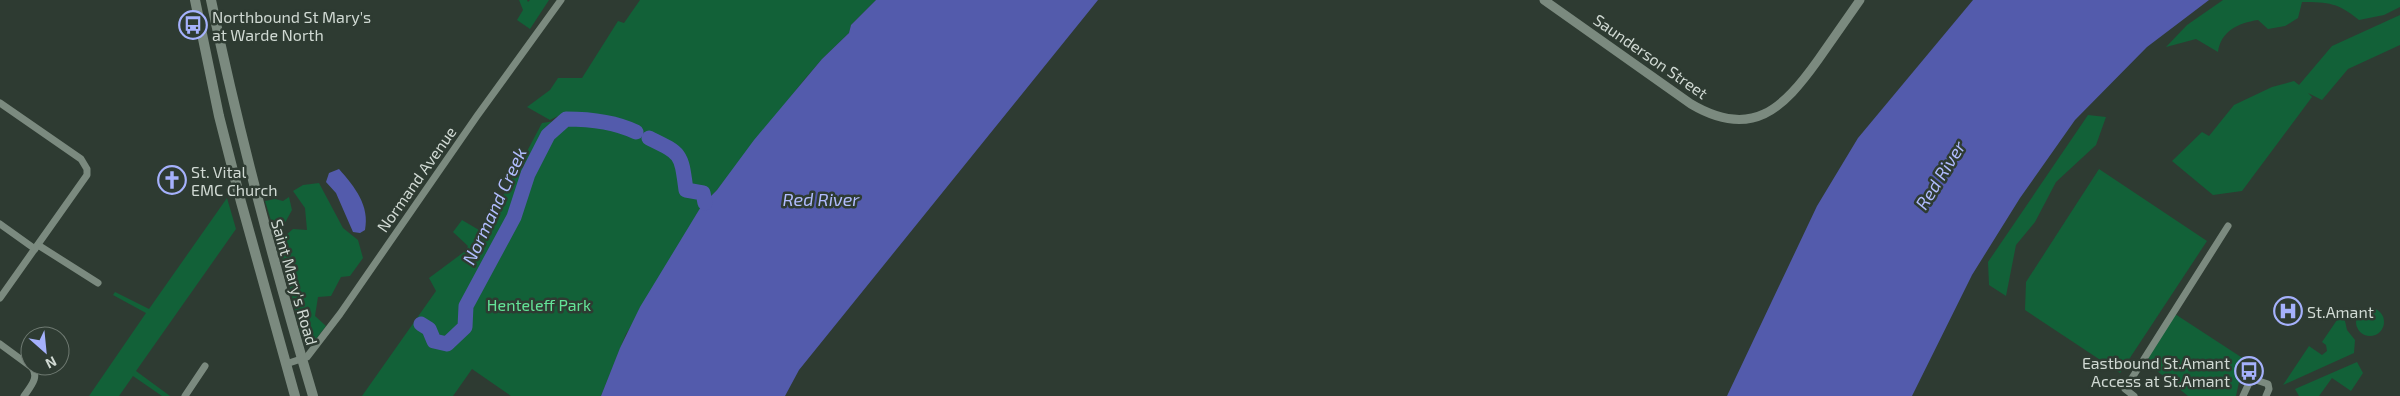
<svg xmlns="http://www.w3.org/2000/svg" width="2400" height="396" font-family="'Exo 2',sans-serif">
  <rect width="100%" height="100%" fill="#2e3b32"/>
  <g fill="#126138">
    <path d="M519,0h8l1,2 2,-2h19l-19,29 -13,-9 6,-10z"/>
    <path d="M640,0h236l-25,25 -2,8 -26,25 -19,22 -87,110 -15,15 -52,93 -10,9 -3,10 -11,17 -25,62h-90l-39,-27 -19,27h-91l74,-105 -7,-13 35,-26 4,-6 -15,-14 9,-12 17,10 30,-43 6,-24 9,-6 18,-34 13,-2 3,-5 -8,4 -23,-13 23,-17 8,-12h24l36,-57 6,2z"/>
    <path d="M2223,0h177v7l-16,8 -25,5c-21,-17 -30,-18 -57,-18l-4,16 -13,8 -17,3 -10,-9c-20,3 -37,11 -40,32l-22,-13 -30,8 21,-22z"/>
    <path d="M2400,15v30l-52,24 -26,31 -14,-7 4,4 -70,94 -29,4 -41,-34 30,-29 7,4 25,-31 38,-18 22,-6 5,4 33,-39z"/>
    <path d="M2088,115l18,2 -10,28 -40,37 -21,40 -19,23 -10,51 -17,-11 -1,-23z"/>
    <path d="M2099,169l108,72 -87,132 -95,-63 1,-28z"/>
    <path d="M319,183l24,45 15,12 5,18 -13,18 -9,1 -10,19 -13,1 -3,19 11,10 -13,17 -12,-8 -14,-60 8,-5 -2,-8 -12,-3 -4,-16 16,-14 14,1 -2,-22 -12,-17 10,-6z"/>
    <path d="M289,197l3,13 -11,20 -8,-3 -8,-26 10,-2 8,2z"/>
    <path d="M227,198l9,31 -100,142 34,25h-8l-29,-20 -14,20h-30l57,-83 -33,-18 2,-3 34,17z"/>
    <circle cx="2370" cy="322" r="14"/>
    <path d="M2175,314l69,45 -8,37h-48l-42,-34z"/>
    <path d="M2339,317l6,4 2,9 8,10 -1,13 -71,32 26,-39 13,9 5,-4 -1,-6 -4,-3z"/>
    <path d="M2357,362l6,11 -12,18 -19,-13 -13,18h-20l-4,-7z"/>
  </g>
  <g fill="#535bac">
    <path d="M876,0h222l-299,370 -14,26h-184l19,-48 20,-41 62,-102 15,-15 37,-50 68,-81 27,-26 2,-8z"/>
    <path d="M1973,0h236l-62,47 -72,73 -55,78 -48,77 -60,121h-185l90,-190 41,-68z"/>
    <path d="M339,169c16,18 31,37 26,61l-5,3 -7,-1 -17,-39 -10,-11 3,-9z"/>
  </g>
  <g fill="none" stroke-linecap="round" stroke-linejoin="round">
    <g stroke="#535bac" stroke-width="15">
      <path d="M649,138c33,16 32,15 37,52l17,3 2,10"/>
      <path d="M421,324l8,5 5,12 13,3 18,-17 1,-21 48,-89 14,-43 20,-39 18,-16c24,0 49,3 70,13"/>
    </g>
    <g stroke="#7b8a7f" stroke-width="7">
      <path d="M0,103l81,56 6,10v6l-87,123"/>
      <path d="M0,224l35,25"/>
      <path d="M38,245l60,38"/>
      <path d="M0,344l30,22"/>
      <path d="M286,364l21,-7 33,-43 137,-198 84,-116"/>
      <path d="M24,396c7,-10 16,-19 7,-30"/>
      <path d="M185,396l20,-30"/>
      <path d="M2134,396l-9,-7 103,-163"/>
      <path d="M2243,396l6,-13 7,-3 12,4 1,5 -3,7"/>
    </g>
    <path stroke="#7b8a7f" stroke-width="9" d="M1544,0l147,104c61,36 92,5 127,-44 14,-20 28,-40 42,-60"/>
    <g stroke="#7b8a7f" stroke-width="10">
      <path d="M195,0l24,116 22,86 54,194"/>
      <path d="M211,0c28,134 63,265 102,396"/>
    </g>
  </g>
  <defs>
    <symbol id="bus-ring" viewBox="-11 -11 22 22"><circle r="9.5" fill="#2e3b32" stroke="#a5b1fc" stroke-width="1.5"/><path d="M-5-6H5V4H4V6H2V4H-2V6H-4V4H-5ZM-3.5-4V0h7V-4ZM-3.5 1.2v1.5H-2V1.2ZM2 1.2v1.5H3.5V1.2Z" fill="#a5b1fc"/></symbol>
    <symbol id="church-ring" viewBox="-11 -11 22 22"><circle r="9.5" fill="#2e3b32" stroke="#a5b1fc" stroke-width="1.5"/><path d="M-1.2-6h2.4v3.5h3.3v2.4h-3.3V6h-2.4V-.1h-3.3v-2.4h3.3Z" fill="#a5b1fc"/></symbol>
    <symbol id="hospital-ring" viewBox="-11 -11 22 22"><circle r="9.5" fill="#2e3b32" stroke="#a5b1fc" stroke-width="1.5"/><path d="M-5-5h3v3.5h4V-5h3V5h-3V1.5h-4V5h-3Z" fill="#a5b1fc"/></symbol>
  </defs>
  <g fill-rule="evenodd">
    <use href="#bus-ring" x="177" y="9" width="32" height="32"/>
    <use href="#church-ring" x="156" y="164" width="32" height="32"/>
    <use href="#hospital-ring" x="2272" y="295" width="32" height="32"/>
    <use href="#bus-ring" x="2233" y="355" width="32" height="32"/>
  </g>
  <g text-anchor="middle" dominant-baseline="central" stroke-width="5" stroke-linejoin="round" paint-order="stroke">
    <g font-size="16" fill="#d0d9d3" stroke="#2e3b32" text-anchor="start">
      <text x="212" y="16">Northbound St Mary's<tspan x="212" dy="18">at Warde North</tspan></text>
      <text x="191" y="171">St. Vital<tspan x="191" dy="18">EMC Church</tspan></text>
      <text x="2307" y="311">St.Amant</text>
      <text x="2230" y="362" text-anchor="end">Eastbound St.Amant<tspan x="2230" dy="18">Access at St.Amant</tspan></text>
    </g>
    <g font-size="16" fill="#d0d9d3" stroke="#2e3b32">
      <text transform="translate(1651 56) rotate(35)">Saunderson Street</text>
      <text transform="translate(416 179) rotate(-55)">Normand Avenue</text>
      <text transform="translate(295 282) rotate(74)">Saint Mary's Road</text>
    </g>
    <g font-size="16" fill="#63e397" stroke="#2e3b32">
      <text x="539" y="304">Henteleff Park</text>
    </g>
    <g font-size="18" font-style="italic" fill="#b1bcfe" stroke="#2e3b32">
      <text transform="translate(1940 175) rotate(-58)">Red River</text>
      <text x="821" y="199">Red River</text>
      <text transform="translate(494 206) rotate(-65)">Normand Creek</text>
    </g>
  </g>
  <g transform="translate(45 351) rotate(153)"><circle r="24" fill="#2e3b32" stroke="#6f7a72"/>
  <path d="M0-4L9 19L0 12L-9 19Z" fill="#a5b1fc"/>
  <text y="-8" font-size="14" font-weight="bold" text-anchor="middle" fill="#d0d9d3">N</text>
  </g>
</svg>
